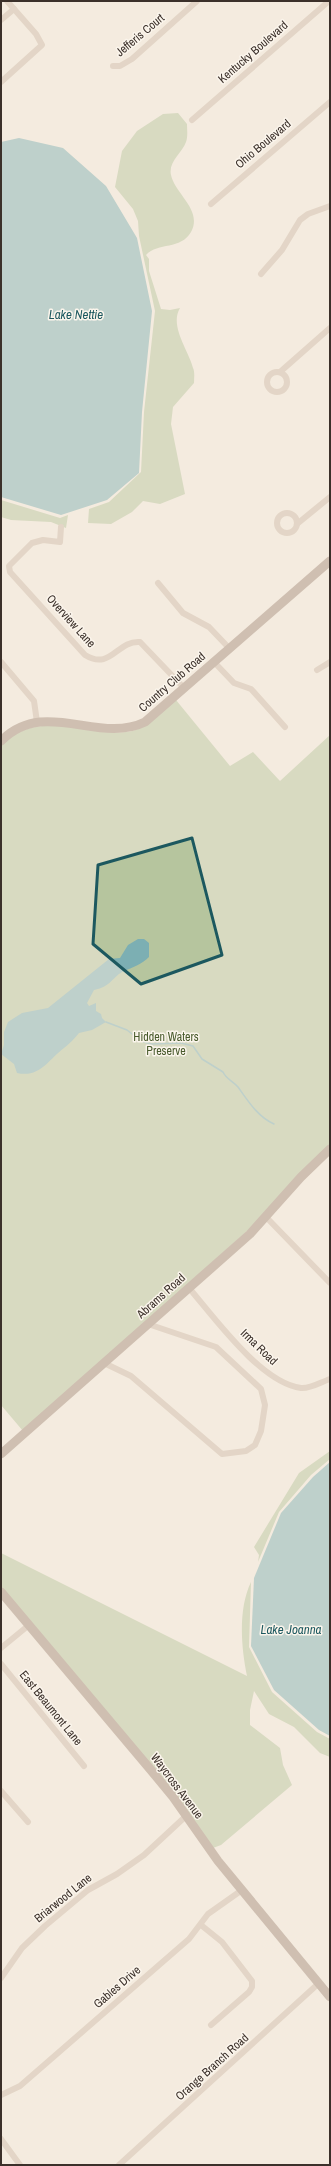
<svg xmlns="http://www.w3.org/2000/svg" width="331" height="2166" font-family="'Archivo Narrow',sans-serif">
  <rect width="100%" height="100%" fill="#f4ebdf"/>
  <g fill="#b6c59e">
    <path d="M178,113l9,11c0,5 1,13 -1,18 -4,11 -18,20 -15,33 4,19 32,35 20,57 -10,18 -33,10 -45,23l3,4v12l12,38 9,1 10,-2c-11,18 9,43 13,60 2,4 1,10 1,15l-21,24 -2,17 14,70 -25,10 -17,-3 -11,11 -21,12 -23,-1 1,-14 20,-7 32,-30 3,-60 11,-101 -16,-75 -1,-15 -5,-12 -18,-22 7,-36 15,-20 26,-17z"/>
    <path d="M1,500l59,18 8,-3 -2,13 -15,-6 -40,-2 -10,-3z"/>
    <path d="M176,700l54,66 23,-14 27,29 50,-46v410l-66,71 -241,215 -22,-26v-660c31,-29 62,-18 100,-14 11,1 23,3 34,-1 16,-6 28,-20 41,-30z"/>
    <path d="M330,1451v8l-19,16 -32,37 -21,50 1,-7 -5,-8 45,-74z"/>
    <path d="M1,1553l246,123c-6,-29 -9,-67 4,-94l-2,65 23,45 45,40 13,7v18l-10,-4 -26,-26 -25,-13 -15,-23 -4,19v15l30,23 3,17 9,20 -71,60 -8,3 -212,-261z"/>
  </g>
  <g fill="#7cafb3">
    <path d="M19,138l44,10 43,38 31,52 15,73 -10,101 -3,61 -32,27 -46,15 -60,-18v-355z"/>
    <path d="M138,939h6l5,4v14c-7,7 -17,11 -25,14 -11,5 -13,16 -30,19l-7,13 2,3 7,-3v8l5,3 1,4 4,4 -14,8 -13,3c-5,6 -9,10 -15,15 -16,12 -24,30 -47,25l-3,-9 -13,-10 3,-9v-13l4,-10 14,-9 26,-5 61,-49 11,-1 8,-13z"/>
    <path d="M330,1462v274l-11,-6 -45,-40 -23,-44 3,-68 27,-65 32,-36z"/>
  </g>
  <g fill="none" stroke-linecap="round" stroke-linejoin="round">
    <path stroke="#7cafb3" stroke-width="1.5" d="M106,1022l21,8 14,11 10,3 30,-1 12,3 9,13 21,13c3,7 10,9 15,15 10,14 20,30 36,37"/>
    <g stroke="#cebbaa" stroke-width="6">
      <path d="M1,20l13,-11"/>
      <path d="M113,66h7l12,-7 65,-58"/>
      <path d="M1,82l41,-37 -6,-11 -29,-33"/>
      <path d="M192,120l137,-119"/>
      <path d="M211,204l119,-102"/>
      <path d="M261,274l21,-24 18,-30 8,-6 22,-8"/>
      <circle cx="277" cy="382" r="10"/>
      <path d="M280,372l50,-44"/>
      <circle cx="287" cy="523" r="10"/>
      <path d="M297,524l33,-27"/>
      <path d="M61,527l-1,15 -17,-2 -11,3 -23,23 1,6 75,83c26,16 32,-15 55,-13l44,46"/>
      <path d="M158,583l25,30 26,14 20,21"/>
      <path d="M1,662l33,39 3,21"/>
      <path d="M214,662l20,21 17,6 34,38"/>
      <path d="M317,670l13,-8"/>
      <path d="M267,1218l63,65"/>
      <path d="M189,1288c25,29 72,95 112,100 9,1 20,-6 29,-9"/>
      <path d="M104,1363l27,13 91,78 24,-3 9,-6 6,-14 4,-26 -4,-16 -45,-42 -68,-23"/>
      <path d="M1,1648l28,-23"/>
      <path d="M1,1664l83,102"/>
      <path d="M1,1791l27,31"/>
      <path d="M201,1925l21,17 30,39v6l-3,5 -38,33"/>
      <path d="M1,1978l21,-30 23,-22 43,-36 29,-16 27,-19 42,-39"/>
      <path d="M1,2095l19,-9 169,-147 19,-25 34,-24"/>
      <path d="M1,2139l19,26"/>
      <path d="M119,2165l200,-182"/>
    </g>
    <g stroke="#a28a7b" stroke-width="9">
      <path d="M1,741c44,-44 97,4 144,-19l185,-161"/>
      <path d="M1,1454l249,-220 51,-57 29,-28"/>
      <path d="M1,1592l149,177 23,28 45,64 112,136"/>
    </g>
  </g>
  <path d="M0 0H331V2166H0ZM192,838l30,117 -81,29 -48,-40 5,-79z" fill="#f4ebdf" fill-opacity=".55" fill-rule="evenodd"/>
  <path fill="none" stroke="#1c585f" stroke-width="3" stroke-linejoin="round" d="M192,838l30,117 -81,29 -48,-40 5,-79z"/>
  <g text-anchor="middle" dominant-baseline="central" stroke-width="3" stroke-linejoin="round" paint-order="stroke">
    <g font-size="12" fill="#3b302a" stroke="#fbf5ec">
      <text transform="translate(140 35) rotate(-40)">Jefferis Court</text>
      <text transform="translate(253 52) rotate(-41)">Kentucky Boulevard</text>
      <text transform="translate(263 144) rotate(-40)">Ohio Boulevard</text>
      <text transform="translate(71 621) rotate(48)">Overview Lane</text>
      <text transform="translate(172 682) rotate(-41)">Country Club Road</text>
      <text transform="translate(161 1296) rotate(-42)">Abrams Road</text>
      <text transform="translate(259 1347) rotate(44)">Irma Road</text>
      <text transform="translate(51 1708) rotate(51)">East Beaumont Lane</text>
      <text transform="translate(177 1786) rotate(53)">Waycross Avenue</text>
      <text transform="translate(63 1898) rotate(-39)">Briarwood Lane</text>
      <text transform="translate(117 1987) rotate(-41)">Gables Drive</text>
      <text transform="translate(212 2067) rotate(-42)">Orange Branch Road</text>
    </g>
    <g font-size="12" fill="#485a2c" stroke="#fbf5ec">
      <text x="166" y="1037">Hidden Waters<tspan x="166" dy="14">Preserve</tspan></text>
    </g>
    <g font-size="13" font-style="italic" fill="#1c585f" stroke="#fbf5ec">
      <text x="76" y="314">Lake Nettie</text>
      <text x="291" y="1629">Lake Joanna</text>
    </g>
  </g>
  <rect width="331" height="2166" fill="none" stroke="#3b302a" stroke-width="4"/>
</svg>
